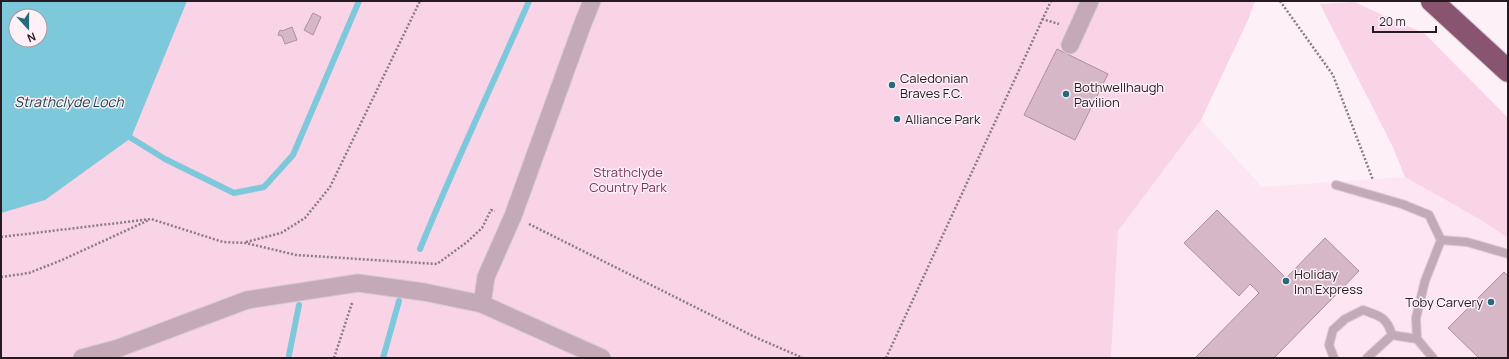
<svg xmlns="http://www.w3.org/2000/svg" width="1509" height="359" font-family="Manrope,sans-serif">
  <rect width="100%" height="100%" fill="#fdf0f6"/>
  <path fill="#fde5f1" d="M1201,120l61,67 143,-10 76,43 27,18v120h-397l7,-127z"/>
  <g fill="#f9d3e6" fill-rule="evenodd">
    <path d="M1,1h1254l-7,19 -47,100 -83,111 -7,127h-1110zM16,16h24v24h-24z"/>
    <path d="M1354,2l71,32 83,84v120l-27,-18 -76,-43 -12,-30 -73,-143z"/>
  </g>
  <path fill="#7ec8dc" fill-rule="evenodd" d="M1,1h186l-56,137 -86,62 -44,13zM16,16h24v24h-24z"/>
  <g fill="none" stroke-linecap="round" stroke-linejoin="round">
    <g stroke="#7ec8dc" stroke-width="6">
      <path d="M131,138l34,21 69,34 30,-6 29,-32 66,-154"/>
      <path d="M420,249c34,-84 73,-165 109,-248"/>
      <path d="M289,355l10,-50"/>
      <path d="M383,358l16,-57"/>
    </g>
  </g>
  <g fill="#d5b7c6" stroke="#ad909f">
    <path d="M313,13l8,4 -8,18 -9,-5z"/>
    <path d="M292,27l5,13 -12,4 -3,-8 -4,-1 2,-5 2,1z"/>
    <path d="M1057,49l51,25 -33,66 -51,-25z"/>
    <path d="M1217,210l69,68 39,-40 34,33 -85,87h-79l64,-65 -9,-9 -11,12 -55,-53z"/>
    <path d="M1504,272l4,4v82h-29l-31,-30z"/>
  </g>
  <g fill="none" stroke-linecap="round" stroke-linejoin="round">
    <defs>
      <g id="service">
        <path d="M1336,185l66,19 27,11 12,25 -16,41 -9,37 1,21"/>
        <path d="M1441,240l26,2 41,12"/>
        <path d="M1392,335l25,4 16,19"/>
        <path d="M1334,358l-5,-13 4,-15 12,-11 18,-9c17,6 24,7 29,25"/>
        <path d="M1367,358l25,-23"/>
      </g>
      <g id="minor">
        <path d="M1070,45l20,-44"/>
        <path d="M482,304l4,-27 27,-61 70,-193 9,-22"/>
        <path d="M82,358l37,-10 128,-48 111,-17 66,9 58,12 120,54"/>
      </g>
      <path id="motorway" d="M1432,1l76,70"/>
    </defs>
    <use href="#service" stroke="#d6cad0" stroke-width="10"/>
    <use href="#minor" stroke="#d6cad0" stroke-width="19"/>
    <use href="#motorway" stroke="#d6cad0" stroke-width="24"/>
    <g stroke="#897d83" stroke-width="2.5" stroke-dasharray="2 2" stroke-linecap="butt">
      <path d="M1280,1l53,74 40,105"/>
      <path d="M1042,19l17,5"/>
      <path d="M529,224l228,114 46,20"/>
      <path d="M1,237l150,-18 72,23 23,1 50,12 141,9 30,-22 15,-14 9,-18 4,1"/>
      <path d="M246,242l35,-9 24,-15 25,-31 90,-186"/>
      <path d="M1,277l28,-4 33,-13 87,-40"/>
      <path d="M334,358l18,-55"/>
      <path d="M886,358l165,-357"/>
    </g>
    <use href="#service" stroke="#c4a9b6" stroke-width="8"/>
    <use href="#minor" stroke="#c4a9b6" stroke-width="17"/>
    <use href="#motorway" stroke="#885470" stroke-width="22"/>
  </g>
  <g fill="#256a7a" stroke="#fdf0f6" stroke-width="1.5">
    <circle cx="892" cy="85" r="4"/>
    <circle cx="1066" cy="94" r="4"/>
    <circle cx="897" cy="119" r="4"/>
    <circle cx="1286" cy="281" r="4"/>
    <circle cx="1491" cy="302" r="4"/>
  </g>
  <g text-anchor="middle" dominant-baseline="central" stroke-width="3" stroke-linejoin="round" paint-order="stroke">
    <g font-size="13" fill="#261b21" stroke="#fdf0f6" text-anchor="start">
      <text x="900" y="78">Caledonian<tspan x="900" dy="15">Braves F.C.</tspan></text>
      <text x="1074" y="87">Bothwellhaugh<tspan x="1074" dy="15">Pavilion</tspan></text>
      <text x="905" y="119">Alliance Park</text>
      <text x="1294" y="274">Holiday<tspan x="1294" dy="15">Inn Express</tspan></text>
      <text x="1483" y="302" text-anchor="end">Toby Carvery</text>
    </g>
    <g font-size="13" fill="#78335b" stroke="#fdf0f6">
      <text x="628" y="172">Strathclyde<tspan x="628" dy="15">Country Park</tspan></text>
    </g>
    <g font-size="14" font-style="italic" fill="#1e414a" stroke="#fdf0f6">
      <text x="69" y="101">Strathclyde Loch</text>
    </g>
  </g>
  <rect width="1509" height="359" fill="none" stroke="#261b21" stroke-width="4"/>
  <g transform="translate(28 28) rotate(159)"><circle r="19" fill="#fdf0f6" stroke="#a79ba1"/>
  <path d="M0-3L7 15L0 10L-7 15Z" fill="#256a7a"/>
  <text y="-6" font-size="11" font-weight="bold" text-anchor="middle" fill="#261b21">N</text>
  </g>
  <path d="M1373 26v6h63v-6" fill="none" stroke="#261b21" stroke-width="2"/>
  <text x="1379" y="26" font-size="12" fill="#261b21" stroke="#fdf0f6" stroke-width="3" paint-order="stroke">20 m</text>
</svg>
